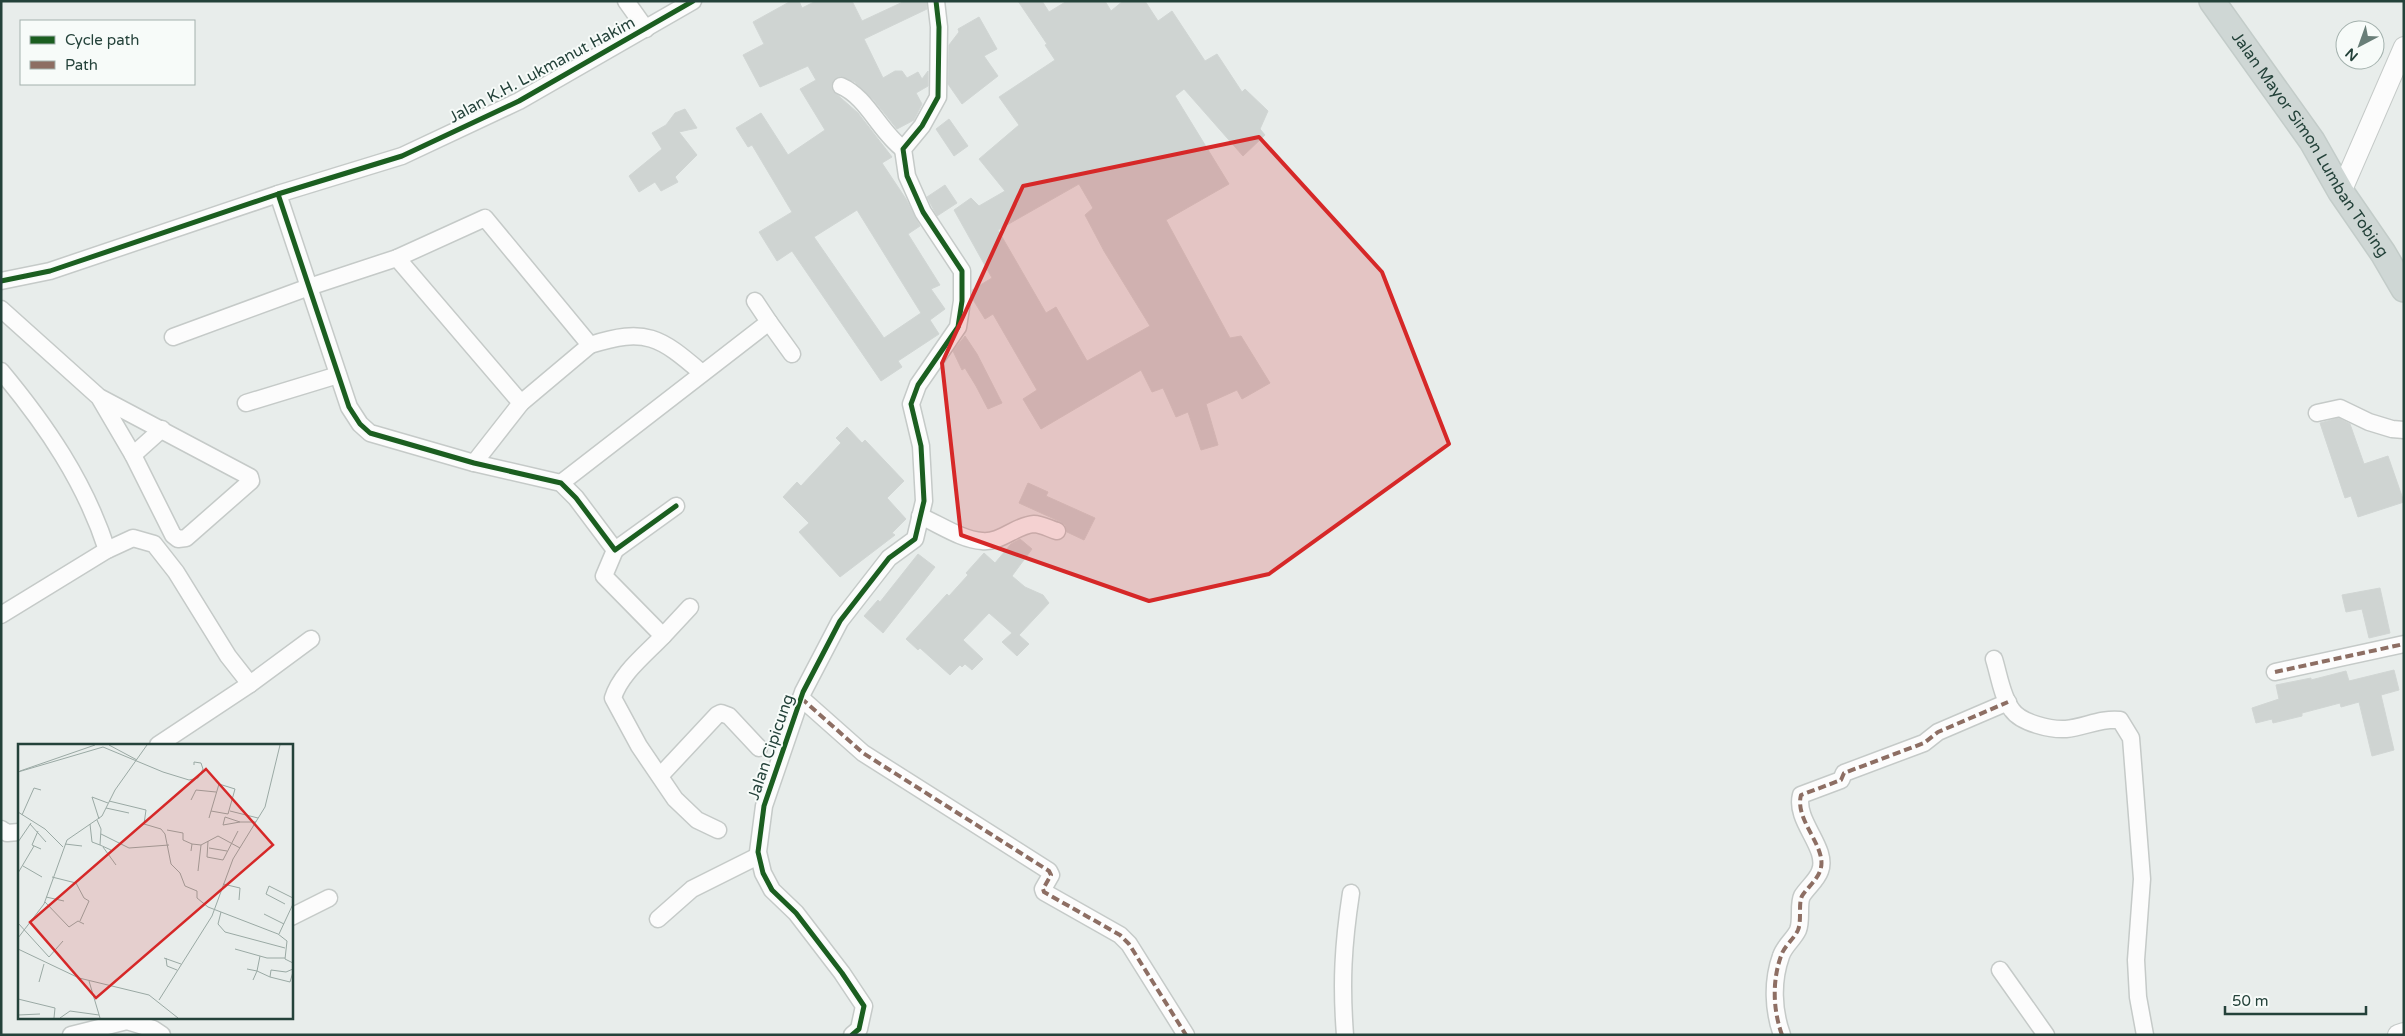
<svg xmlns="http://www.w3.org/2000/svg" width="2405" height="1036" font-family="'Varela Round',sans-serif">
  <rect width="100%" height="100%" fill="#e8edeb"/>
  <g fill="#cfd4d2" stroke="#d1d6d4" fill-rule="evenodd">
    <path d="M791,1h8l3,7 14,-7h36l10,20 43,-20h21l1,8 -63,30 19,39 12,-7h7l5,7 11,-6 4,7 6,-8v15l-12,7 6,11 -8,16 -17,9 -24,-30 -18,-17 -15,-6 -7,5 -2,5 2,5 25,22 34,44 -10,6 24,36 14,27 -12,8 32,51 -9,4 14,20 -15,11 9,14 -41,27 4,6 -21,14 -89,-130 -15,10 -18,-29 33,-20 -40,-67 -4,2 -12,-19 25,-15 27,42 37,-25 -25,-41 16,-9 -8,-14 -48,21 -17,-32 21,-11 -11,-22zM857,210l64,103 -37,25 -70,-101z"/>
    <path d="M1018,1h24l7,11 18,-11h38l6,10 12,-10h22l13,20 14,-10 33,50 12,-7 25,38 3,-3 23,22 -8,18 5,6 -22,21 -59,-67 -9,7 54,88 -63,36 64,118 11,-2 29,47 -28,16 -5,-9 -31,14 12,41 -17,5 -13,-38 -12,5 -13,-29 -11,4 -11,-22 -100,59 -18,-30 14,-9 -44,-76 -8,5 -13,-21v-8l20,-12 -38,-68 17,-12 8,8 26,-15 -26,-32 40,-34 -20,-28 56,-37 -10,-15 2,-1zM1079,184l14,24 -8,7 19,36 46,75 -63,35 -31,-54 -10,6 -48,-83z"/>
    <path d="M979,17l18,32 -13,7 14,20 -36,28 -14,-20 1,-39 10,-13 -1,-3z"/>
    <path d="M685,109l12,19 -18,4 18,23 -22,22 3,5 -17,9 -6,-9 -16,10 -10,-16 33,-27 -10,-16 14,-8 9,-12z"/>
    <path d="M949,119l19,27 -14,10 -18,-27z"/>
    <path d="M945,185l12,18 -20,13 -10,-19z"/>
    <path d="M965,336l12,18 25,49 -14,6 -12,-23 -11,-18 -3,2 -9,-19z"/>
    <path d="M2339,418l11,6 14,40 24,-8 16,46 -46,15 -7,-21 -6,2 -25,-75z"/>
    <path d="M847,427l15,16 3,-3 39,41 -17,17 19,21 -14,14 3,2 -55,42 -41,-45 10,-9 -26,-26 14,-15 4,4 40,-43 -5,-5z"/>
    <path d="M1028,483l20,9 -2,4 49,22 -11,22 -17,-8 -2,-7 -4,-3 -42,-19z"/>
    <path d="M1020,539l12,10 -20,27 13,11 18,8 6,8 -30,32 10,9 -12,12 -15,-14 10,-9 -23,-20 -26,27 20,19 -11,11 -7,-6 -3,3 -2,-2 -10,10 -30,-27 -2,2 -12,-11 41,-45 2,2 19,-21 -2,-2 18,-20 11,10 16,-19z"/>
    <path d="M918,554l17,13 -52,66 -19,-17 14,-16 2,2z"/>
    <path d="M2380,588l10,45 -21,5 -7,-29 -16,3 -4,-17z"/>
    <path d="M2394,670l5,20 -18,5 13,55 -22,6 -13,-54 -18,5 -1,-4 -38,10v3l-29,7 -1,-4 -16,4 -4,-15 27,-9 -3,-14 35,-7v2l35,-9 3,10z"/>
  </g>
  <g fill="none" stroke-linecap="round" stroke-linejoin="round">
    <defs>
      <g id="minor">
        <path d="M626,1l20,28"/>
        <path d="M841,86c26,11 38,45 62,63"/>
        <path d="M278,194l71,213 11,17 10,9 104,30 87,20 15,15 39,52 61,-44"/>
        <path d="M397,258l124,145"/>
        <path d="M1,281l49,-10 228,-77 124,-38 117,-55 174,-100"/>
        <path d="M1,309l98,88 34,58 40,80 5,4 8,-1 65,-57 -1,-4 -151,-80"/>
        <path d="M769,322l23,32"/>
        <path d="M173,337l136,-50 88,-29 88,-40 105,127 -69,58 -47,60"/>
        <path d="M590,345c56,-18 70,-8 112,28"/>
        <path d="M1,371c45,54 84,111 106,179"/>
        <path d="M246,403l92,-28"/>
        <path d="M2317,413l23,-5 29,14 23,7 12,1"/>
        <path d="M133,455l29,-26"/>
        <path d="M561,483l208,-161 -14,-21"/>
        <path d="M920,516c19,8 42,24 62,25 19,2 34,-16 52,-17 7,0 16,5 23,7"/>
        <path d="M615,550l-11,26 59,60c-17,18 -43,38 -50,62l26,48 36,53 22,21 21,10"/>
        <path d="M1,615l106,-65 26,-12 21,6 22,28 52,84 22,28 61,-45"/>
        <path d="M663,636l27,-29"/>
        <path d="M1994,659c5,16 8,38 18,51 9,13 39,20 54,19 19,-2 35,-11 54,-9l11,18 11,141 -6,81 2,37 7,38"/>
        <path d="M2275,672l129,-28"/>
        <path d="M801,698l62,55 186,118 2,4 -8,14 1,3 76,43 9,9 57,91"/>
        <path d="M158,745l92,-61"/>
        <path d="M660,776l57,-61 4,-2 8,3 30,32"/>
        <path d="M1,829l6,4 12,-1"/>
        <path d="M291,917l38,-19"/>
        <path d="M658,919l34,-30 66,-33"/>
        <path d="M2000,970l46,65"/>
        <path d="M71,1035l56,-14 26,8 9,6"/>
        <path d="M852,1035l7,-6 5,-23 -22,-33 -46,-60 -24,-23 -9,-17 -5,-21 6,-46 39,-114 37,-71 49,-63 26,-19 9,-38 -3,-55 -10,-42 7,-19 40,-58 4,-26v-30l-39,-59 -16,-36 -4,-27 19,-23 16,-29 1,-70 -3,-26"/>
        <path d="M1345,1035c-4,-52 -2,-90 6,-142"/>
        <path d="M1782,1035c-9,-25 -10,-54 -1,-79 3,-10 13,-17 17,-26 4,-10 0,-26 4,-34 5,-8 15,-16 18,-25 9,-23 -26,-50 -19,-76l40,-15 3,-7 80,-30 14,-11 70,-30"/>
      </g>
      <g id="tertiary">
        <path d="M2341,192l63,-145"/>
        <path d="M2398,1035l6,-2"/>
      </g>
      <g id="primary">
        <path id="s1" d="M2212,1l100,140 29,51 42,61 21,36"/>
      </g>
    </defs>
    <use href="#minor" stroke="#c5cac8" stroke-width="19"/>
    <use href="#tertiary" stroke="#c5cac8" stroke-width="22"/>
    <use href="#primary" stroke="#c3ccc9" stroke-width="28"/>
    <use href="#minor" stroke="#fcfcfc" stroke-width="16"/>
    <use href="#tertiary" stroke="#fcfcfc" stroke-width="20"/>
    <use href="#primary" stroke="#cfd7d5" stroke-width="25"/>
    <g stroke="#8d6e63" stroke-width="4" stroke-dasharray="8 4" stroke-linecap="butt">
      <path d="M2275,672l129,-28"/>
      <path d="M801,698l62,55 186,118 2,4 -8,14 1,3 76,43 9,9 57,91"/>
      <path d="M1782,1035c-9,-25 -10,-54 -1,-79 3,-10 13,-17 17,-26 4,-10 0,-26 4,-34 5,-8 15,-16 18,-25 9,-23 -26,-50 -19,-76l40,-15 3,-7 80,-30 14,-11 70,-30"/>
    </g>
    <defs>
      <g id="cycleway">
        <path d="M278,194l71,213 11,17 10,9 104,30 87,20 15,15 39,52 61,-44"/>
        <path d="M1,281l49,-10 228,-77 124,-38 117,-55 174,-100"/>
        <path d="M852,1035l7,-6 5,-23 -22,-33 -46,-60 -24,-23 -9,-17 -5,-21 6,-46 39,-114 37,-71 49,-63 26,-19 9,-38 -3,-55 -10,-42 7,-19 40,-58 4,-26v-30l-39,-59 -16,-36 -4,-27 19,-23 16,-29 1,-70 -3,-26"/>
      </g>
    </defs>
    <use href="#cycleway" stroke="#f7fbf9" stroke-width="8"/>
    <use href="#cycleway" stroke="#1b5e20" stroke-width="5"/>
  </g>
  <path fill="#d62828" fill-opacity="0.2" stroke="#d62828" stroke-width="4" stroke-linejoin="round" d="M1259,137l123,135 67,172 -180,130 -120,27 -188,-66 -19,-172 81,-177z"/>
  <g text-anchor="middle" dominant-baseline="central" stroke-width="4" stroke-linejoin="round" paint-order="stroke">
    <g font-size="16" fill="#24423a" stroke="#f7fbf9">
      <text transform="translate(542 70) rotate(-28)">Jalan K.H. Lukmanut Hakim</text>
      <text stroke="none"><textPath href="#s1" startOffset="174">Jalan Mayor Simon Lumban Tobing</textPath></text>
      <text transform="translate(771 747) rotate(-71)">Jalan Cipicung</text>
    </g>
  </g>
  <g transform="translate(18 744)">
    <rect width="275" height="275" fill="#e8edeb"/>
    <path fill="none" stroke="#9aa9a4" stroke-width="1" d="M91,1l28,15M2,27l75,-26M0,28l85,-25 60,25 26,8 9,-2 5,-9 -2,-6 -7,-1v3M173,56l5,-10 20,2M91,57l37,9 -2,14 17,5 4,5 6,30 9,9 5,13 12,5v7l11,9 70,27 9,7 -2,18 8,4M88,64l23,5M212,67l28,7M0,68l27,17 18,18M4,71l12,-27 7,2M191,74l2,-7 17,3 7,-25 -16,-5 -8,27M81,75l-7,-22 16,6M79,76l4,9 -1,16 11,5M222,78l-17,3 2,-8 15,5h16M12,80l16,18M72,80l2,18 8,3M149,86l16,3v7l9,4M20,87l-6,14 9,4M83,90l28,14 40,-3M190,97l-1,16 16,3 15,-29M0,98l13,-19M47,100l17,2M85,103l13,18M191,104l18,3M173,107l1,-7 9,1 17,-9 22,12M5,122l19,11M180,127l3,-26M0,129l16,-27M34,133l24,6 8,15 5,3 -9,20M205,140l17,4 -1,12M28,153l18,4M27,158l24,25 9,-6 6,3M267,160l-19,-10 3,-8 24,12M203,168l-3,12 7,8 60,16M246,170l20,10M0,179l31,34 14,-16M261,190l14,-30M0,194l26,-34 23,-64 35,-24 13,-26 32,-45M0,205l61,29 70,17 29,23M217,205l32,9h18M242,212l-3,15 13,6M146,214l17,6M148,214l1,8 10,4M229,225l10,2 -4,9M275,225l-7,3 -15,-2 -1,7 20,5 3,-10M71,237l11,37M21,238l5,-18M0,255l37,9 -1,10M141,256l53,-84 21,-57 32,-52 15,-62M0,271l22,-1M42,274l10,-7 29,4"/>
    <path fill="#d62828" fill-opacity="0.15" stroke="#d62828" stroke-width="2.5" d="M188,25l67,76 -177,153 -66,-76z"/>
    <rect width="275" height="275" fill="none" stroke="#24423a" stroke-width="2.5"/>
  </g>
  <rect width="2405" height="1036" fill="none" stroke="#24423a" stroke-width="5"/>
  <rect x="20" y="20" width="175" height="65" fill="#f7fbf9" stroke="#a3b1ad"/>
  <rect x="30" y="36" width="25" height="8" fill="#1b5e20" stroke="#a3b1ad"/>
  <text x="65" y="45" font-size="15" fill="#24423a">Cycle path</text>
  <rect x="30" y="61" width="25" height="8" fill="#8d6e63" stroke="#a3b1ad"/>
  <text x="65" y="70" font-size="15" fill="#24423a">Path</text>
  <g transform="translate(2360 45) rotate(221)"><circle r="24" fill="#f7fbf9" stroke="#a3b1ad"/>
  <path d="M0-4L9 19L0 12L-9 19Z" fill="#697e78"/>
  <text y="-8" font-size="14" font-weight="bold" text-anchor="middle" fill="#24423a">N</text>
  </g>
  <path d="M2225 1006v8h141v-8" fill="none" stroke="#24423a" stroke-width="2.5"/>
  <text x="2232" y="1006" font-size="15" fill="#24423a" stroke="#f7fbf9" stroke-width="4" paint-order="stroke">50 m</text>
</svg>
